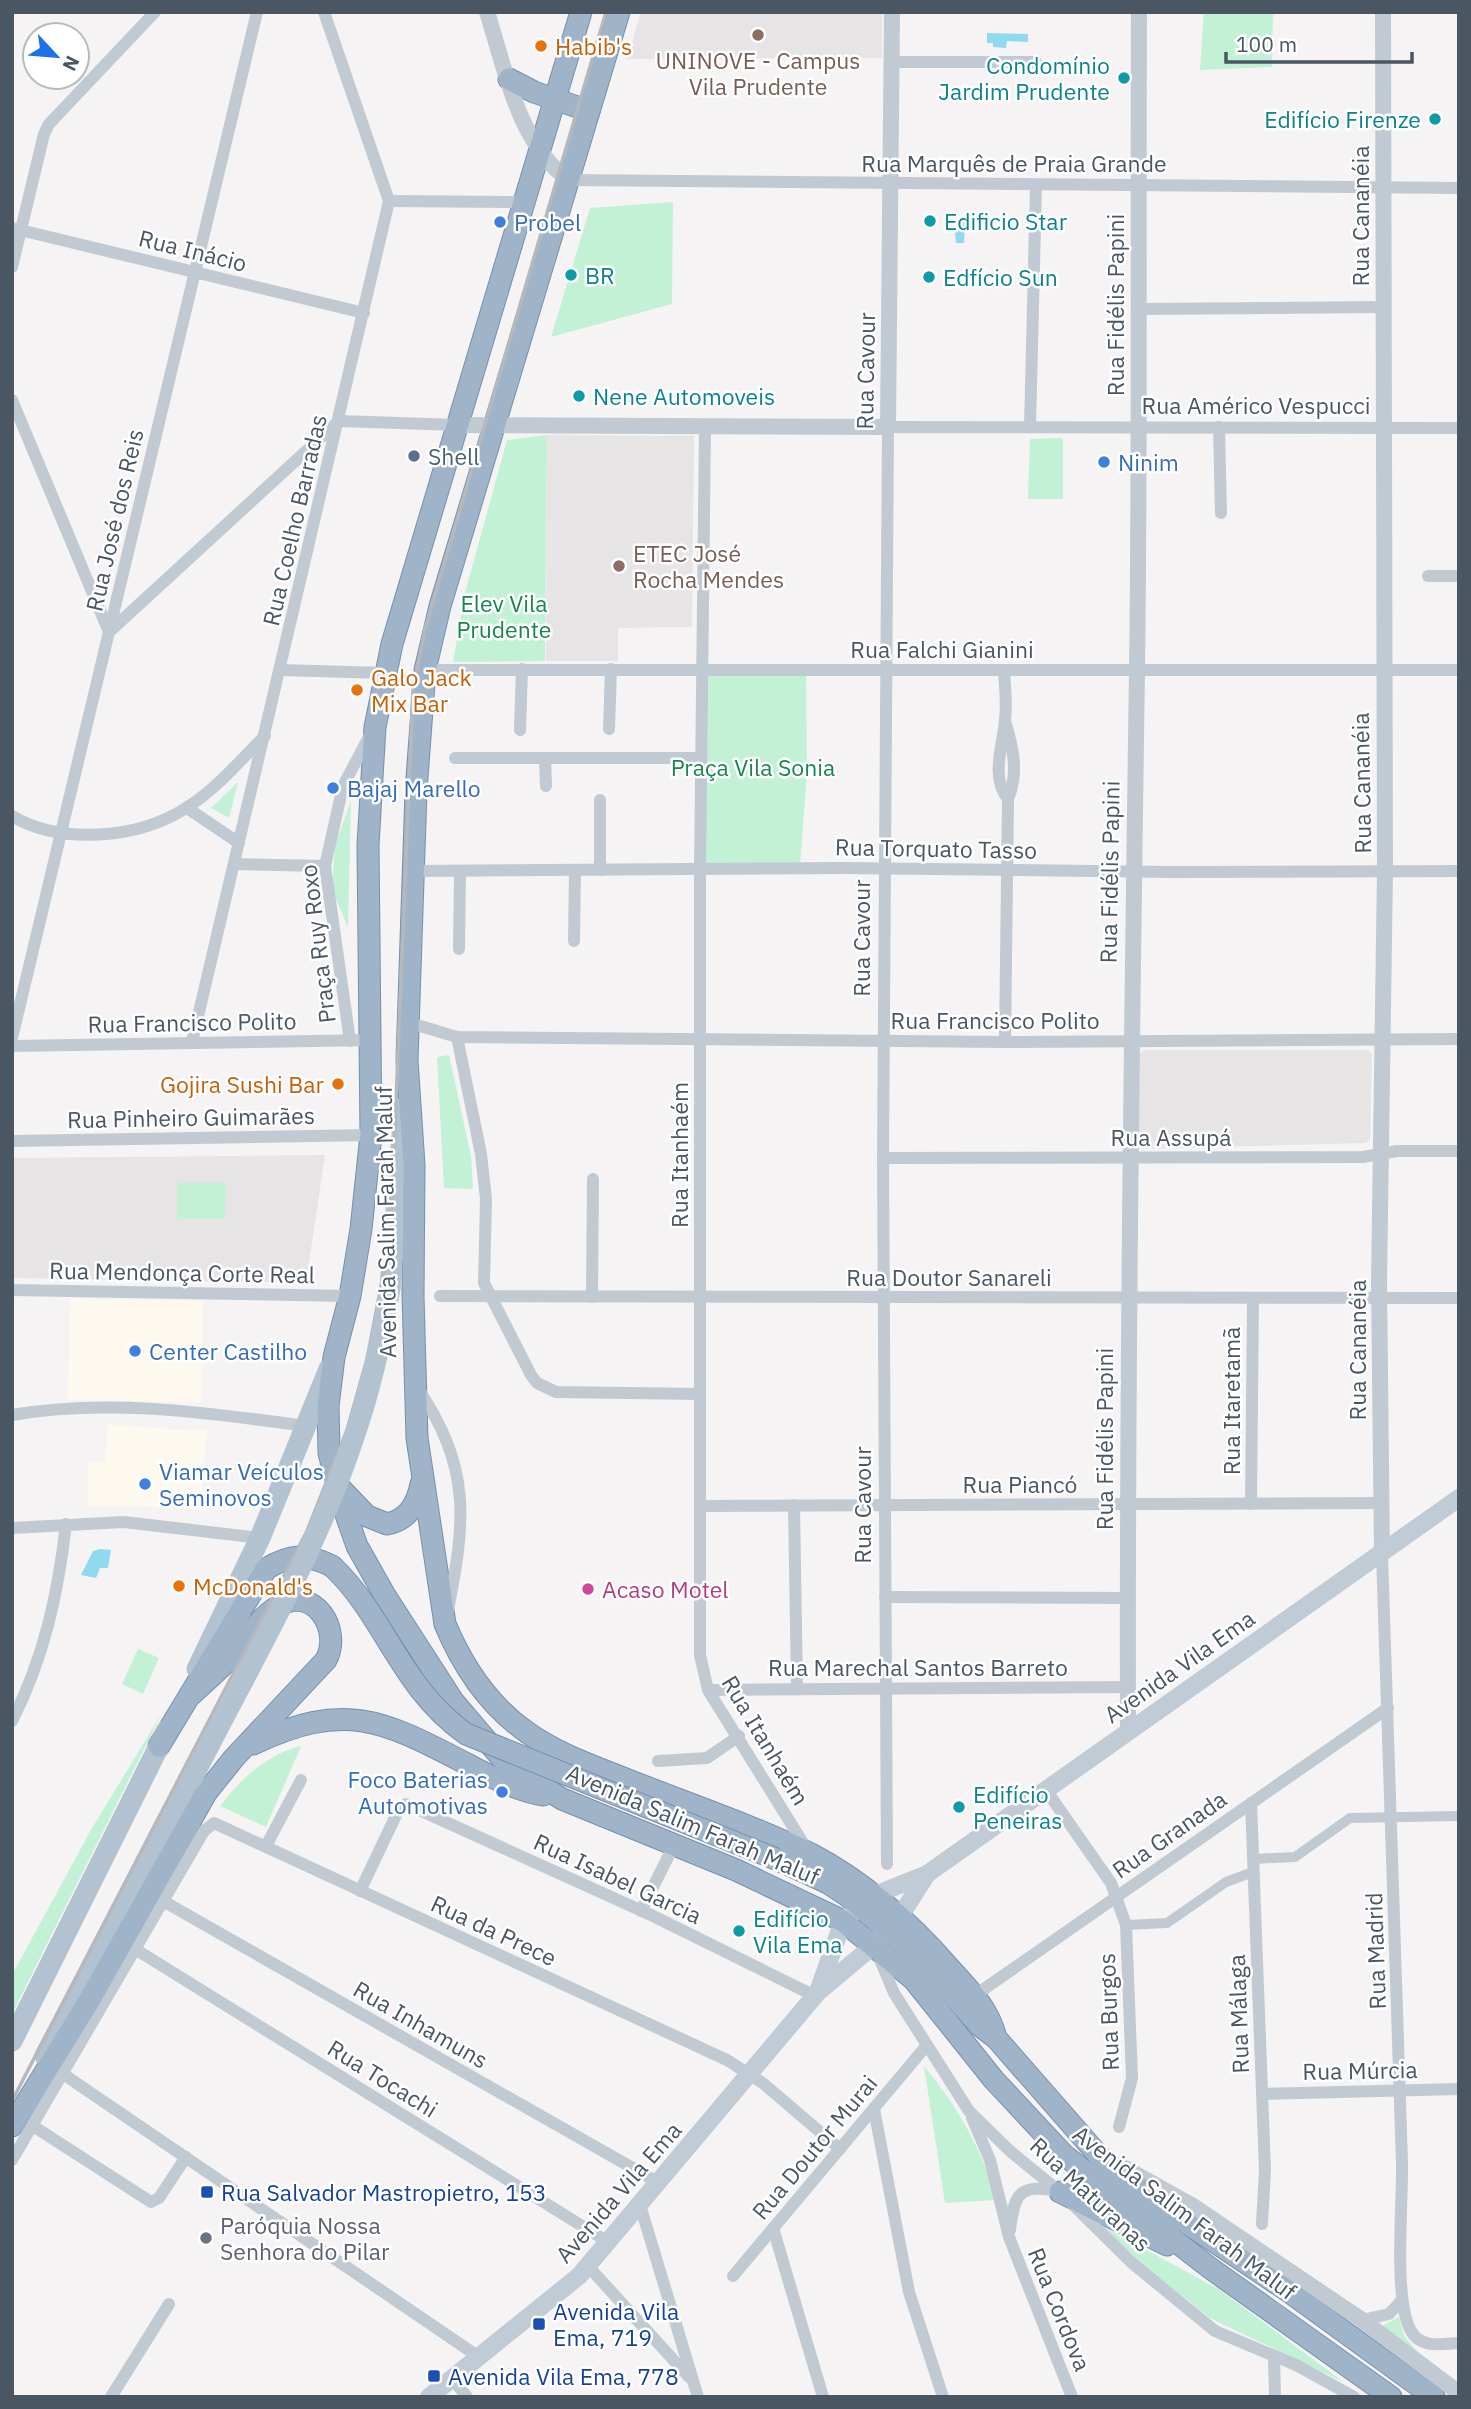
<svg xmlns="http://www.w3.org/2000/svg" width="1471" height="2409" font-family="'IBM Plex Sans',sans-serif">
  <rect width="100%" height="100%" fill="#f5f3f3"/>
  <g fill="#fdf9ef">
    <path d="M70,1299l133,2 -2,101 -133,-2z"/>
    <path d="M108,1425l99,6 -7,77 -112,-3v-43h17z"/>
  </g>
  <g fill="#e6e4e5">
    <path d="M641,12h241v46l-255,1z"/>
    <path d="M547,435l147,1 -2,191 -74,1v33h-72z"/>
    <path d="M1145,1050h223l4,4 -2,85 -4,4 -221,6 -7,-6 1,-89z"/>
    <path d="M325,1155l-19,128 -294,-5v-120z"/>
  </g>
  <g fill="#c3f1d5">
    <path d="M1204,12h69l-1,55 -72,3z"/>
    <path d="M673,202l-1,102 -121,33 39,-129z"/>
    <path d="M547,435l-2,226 -92,1 12,-69 42,-153z"/>
    <path d="M1063,438v61h-35l2,-60z"/>
    <path d="M806,669l1,104 -7,91h-100l2,-194z"/>
    <path d="M238,782l-9,36 -18,-10z"/>
    <path d="M351,801l-3,126 -16,-37 3,-45z"/>
    <path d="M449,1055l22,101 2,33 -29,-1 -7,-131z"/>
    <path d="M177,1183h49l-1,36h-48z"/>
    <path d="M138,1649l21,9 -16,36 -21,-10z"/>
    <path d="M162,1713l-150,301v-39l79,-145z"/>
    <path d="M301,1746l-35,81 -46,-21c21,-27 47,-52 81,-60z"/>
    <path d="M924,2066c33,40 59,84 72,134l-51,3z"/>
    <path d="M1102,2226l118,64 125,93 -135,-65 -72,-57z"/>
    <path d="M1399,2317l5,19 14,16 -36,-26z"/>
  </g>
  <g fill="#90daee">
    <path d="M987,33l41,1v8l-21,-1 -1,7 -13,-1v-4h-6z"/>
    <path d="M954,222h11l-1,21h-8z"/>
    <path d="M100,1549l11,1 -3,18h-8l-4,10 -15,-3 12,-24z"/>
  </g>
  <g fill="none" stroke-linecap="round" stroke-linejoin="round">
    <defs>
      <g id="trunk">
        <path d="M581,12l-189,632 -17,83 -7,118 3,290 -10,94 -11,67 -16,61 -6,49 1,47 14,53 14,40 27,48 69,107 52,61 57,37 174,71 107,51 71,59 80,100 70,75 146,113 181,129"/>
        <path d="M619,12l-179,594 -15,64 -9,121 -9,269 7,105 -1,131 4,142 28,186c18,43 44,82 83,109 27,19 59,31 90,43 62,25 134,49 193,78 50,26 99,68 135,110 22,25 42,42 50,74l104,119 67,53 121,81 146,106"/>
        <path d="M509,79l25,13 55,19"/>
        <path d="M342,1490l25,26 20,8c21,-4 30,-20 34,-40"/>
        <path d="M253,1744c94,-44 129,-24 216,21 24,13 47,25 74,30"/>
        <path d="M159,1746l107,-177c24,-15 40,-16 66,-3"/>
        <path d="M776,1859l52,24 21,14 76,66 54,62 17,13"/>
        <path d="M12,2126l77,-125 117,-208 28,-35 92,-98c16,-30 -11,-74 -46,-55 -20,11 -34,35 -49,52 -12,13 -26,25 -39,37"/>
        <path d="M1060,2192l107,53"/>
      </g>
    </defs>
    <use href="#trunk" stroke="#7690ad" stroke-width="23"/>
    <g stroke="#c1cad2" stroke-width="10">
      <path d="M1253,1859l42,-2 55,-39 109,-2"/>
      <path d="M1126,1925l41,-2 59,-41 27,-10"/>
    </g>
    <g stroke="#c1cad2" stroke-width="12">
      <path d="M892,62h144"/>
      <path d="M569,180l890,8"/>
      <path d="M389,201l135,1"/>
      <path d="M12,228l352,85"/>
      <path d="M12,267l32,-133 5,-10 106,-112"/>
      <path d="M1138,309l245,-2"/>
      <path d="M12,400l97,232 230,-211"/>
      <path d="M339,421l119,4"/>
      <path d="M705,426l-5,443v786l8,35 100,161"/>
      <path d="M1030,427l6,-242"/>
      <path d="M1219,427l2,86"/>
      <path d="M1428,576h31"/>
      <path d="M280,670l105,3"/>
      <path d="M425,670h1034"/>
      <path d="M1004,671c1,16 3,33 1,49 -2,26 -15,57 3,79"/>
      <path d="M1005,721c8,26 14,52 3,78l-3,243"/>
      <path d="M609,729l2,-60"/>
      <path d="M520,730l2,-61"/>
      <path d="M455,758h245"/>
      <path d="M545,758l1,28"/>
      <path d="M600,800v70"/>
      <path d="M187,808l52,35"/>
      <path d="M12,816c49,29 126,23 174,-8 30,-18 54,-48 79,-72"/>
      <path d="M235,864l90,2"/>
      <path d="M414,871l431,-3 326,4 288,-1"/>
      <path d="M574,941l1,-70"/>
      <path d="M459,949l1,-78"/>
      <path d="M407,1022l50,15 548,5 454,-3"/>
      <path d="M457,1037l24,117 5,45 -2,84 47,92 6,8 19,9 144,2"/>
      <path d="M12,1038l245,-1026"/>
      <path d="M350,1041l-25,-175 18,-80 28,-53"/>
      <path d="M192,1042l197,-841 -65,-189"/>
      <path d="M12,1046l360,-6"/>
      <path d="M12,1141l359,-6"/>
      <path d="M883,1158l480,-1 34,-6h62"/>
      <path d="M12,1290l338,6"/>
      <path d="M440,1296l1019,2"/>
      <path d="M592,1297l1,-118"/>
      <path d="M417,1387c54,80 49,132 31,223"/>
      <path d="M12,1415c97,-17 198,-2 294,11"/>
      <path d="M1251,1504l2,-206"/>
      <path d="M794,1505l3,183"/>
      <path d="M701,1506l680,-3"/>
      <path d="M12,1528l112,-6 136,16"/>
      <path d="M1382,1554c8,203 14,406 20,609 1,40 -9,136 9,168 10,18 31,13 48,12"/>
      <path d="M885,1597l243,1"/>
      <path d="M708,1690l419,-3"/>
      <path d="M12,1721c32,-63 46,-127 54,-197"/>
      <path d="M658,1761l49,-3 32,-22"/>
      <path d="M1046,1790l65,93 15,42 6,153 -13,49"/>
      <path d="M1251,1803l14,367 -3,54"/>
      <path d="M266,1846l35,-66"/>
      <path d="M887,1864l-4,-706 5,-731 571,1"/>
      <path d="M360,1891l40,-84 6,-3 245,111 164,81"/>
      <path d="M163,1901l496,282"/>
      <path d="M641,1911l33,-66"/>
      <path d="M135,1949l473,293"/>
      <path d="M878,1955l16,38 75,118 41,40 50,41 72,71 83,68 81,34 58,32"/>
      <path d="M974,1996l414,-288"/>
      <path d="M63,2074l416,283"/>
      <path d="M1262,2094l197,-5"/>
      <path d="M874,2109l35,183 34,105"/>
      <path d="M972,2118l18,42 19,77 63,160"/>
      <path d="M33,2126l118,76 8,-4 27,-41"/>
      <path d="M12,2160l192,-329 10,-8 513,237 37,24 76,65"/>
      <path d="M640,2205l58,192"/>
      <path d="M773,2228l50,169"/>
      <path d="M1010,2230c4,-34 8,-47 46,-39"/>
      <path d="M588,2266l101,111"/>
      <path d="M733,2276l194,-231"/>
      <path d="M1362,2320l27,-6 13,-14"/>
      <path d="M1274,2356l1,41"/>
      <path d="M452,2378l15,19"/>
      <path d="M111,2397l58,-93"/>
    </g>
    <g stroke="#c1cad2" stroke-width="16">
      <path d="M487,12c18,56 31,132 82,168"/>
      <path d="M458,425l430,2 4,-415"/>
      <path d="M1382,1554l-3,-272 6,-411 -2,-859"/>
      <path d="M1128,1732c-1,-354 4,-708 9,-1063 3,-219 1,-438 2,-657"/>
      <path d="M1125,2168l68,38 169,114 97,73"/>
    </g>
    <g stroke="#c1cbd6" stroke-width="18">
      <path d="M818,1992l25,-71 29,-25 55,-22 532,-376"/>
      <path d="M429,2397l150,-121 239,-284 56,-47 25,-27 28,-44"/>
    </g>
    <g stroke="#b3c2d1" stroke-width="21">
      <path d="M390,1288l14,-180"/>
      <path d="M197,1669l63,-131 69,-169"/>
      <path d="M12,2041l155,-311"/>
      <path d="M45,2056l148,-279"/>
    </g>
    <use href="#trunk" stroke="#9fb4c9" stroke-width="21"/>
    <path stroke="#b5b8bd" stroke-width="3.5" d="M12,2101l295,-570 40,-101 20,-71 20,-104 5,-56 21,-509 12,-61 181,-617"/>
    <defs>
      <path id="trunk-bridge" d="M332,1566c54,51 67,120 134,168l310,125"/>
    </defs>
    <use href="#trunk-bridge" stroke="#7690ad" stroke-width="23" stroke-linecap="butt"/>
    <path stroke="#b3c2d1" stroke-width="21" d="M193,1777c56,-111 122,-221 161,-340 17,-49 28,-98 36,-149"/>
    <use href="#trunk-bridge" stroke="#9fb4c9" stroke-width="21"/>
  </g>
  <g fill="#8d6e63" stroke="#fff" stroke-width="2.5">
    <circle cx="758" cy="35" r="7"/>
    <circle cx="619" cy="566" r="7"/>
  </g>
  <g fill="#e8710a" stroke="#fff" stroke-width="2.5">
    <circle cx="541" cy="46" r="7"/>
    <circle cx="357" cy="690" r="7"/>
    <circle cx="338" cy="1084" r="7"/>
    <circle cx="179" cy="1586" r="7"/>
  </g>
  <g fill="#0f9aa8" stroke="#fff" stroke-width="2.5">
    <circle cx="1124" cy="78" r="7"/>
    <circle cx="1435" cy="119" r="7"/>
    <circle cx="930" cy="221" r="7"/>
    <circle cx="571" cy="275" r="7"/>
    <circle cx="929" cy="277" r="7"/>
    <circle cx="579" cy="396" r="7"/>
    <circle cx="959" cy="1807" r="7"/>
    <circle cx="739" cy="1931" r="7"/>
  </g>
  <g fill="#3f7fe0" stroke="#fff" stroke-width="2.5">
    <circle cx="500" cy="222" r="7"/>
    <circle cx="1104" cy="462" r="7"/>
    <circle cx="333" cy="788" r="7"/>
    <circle cx="135" cy="1351" r="7"/>
    <circle cx="145" cy="1484" r="7"/>
    <circle cx="502" cy="1792" r="7"/>
  </g>
  <circle fill="#5c6f8a" stroke="#fff" stroke-width="2.5" cx="414" cy="456" r="7"/>
  <circle fill="#d1479c" stroke="#fff" stroke-width="2.5" cx="588" cy="1589" r="7"/>
  <g fill="#1a4fb4" stroke="#fff" stroke-width="2.5">
    <rect x="200" y="2185" width="14" height="14" rx="3.5"/>
    <rect x="532" y="2317" width="14" height="14" rx="3.5"/>
    <rect x="427" y="2369" width="14" height="14" rx="3.5"/>
  </g>
  <circle fill="#6b7280" stroke="#fff" stroke-width="2.5" cx="206" cy="2238" r="7"/>
  <g text-anchor="middle" dominant-baseline="central" stroke-width="5" stroke-linejoin="round" paint-order="stroke">
    <g font-size="23" fill="#c56008" stroke="#fff" text-anchor="start">
      <text x="555" y="46">Habib's</text>
      <text x="371" y="677">Galo Jack<tspan x="371" dy="26">Mix Bar</tspan></text>
      <text x="324" y="1084" text-anchor="end">Gojira Sushi Bar</text>
      <text x="193" y="1586">McDonald's</text>
    </g>
    <g font-size="23" fill="#785e54" stroke="#fff">
      <text x="758" y="60">UNINOVE - Campus<tspan x="758" dy="26">Vila Prudente</tspan></text>
      <text x="633" y="553" text-anchor="start">ETEC José<tspan x="633" dy="26">Rocha Mendes</tspan></text>
    </g>
    <g font-size="23" fill="#0d838f" stroke="#fff" text-anchor="start">
      <text x="1110" y="65" text-anchor="end">Condomínio<tspan x="1110" dy="26">Jardim Prudente</tspan></text>
      <text x="1421" y="119" text-anchor="end">Edifício Firenze</text>
      <text x="944" y="221">Edificio Star</text>
      <text x="585" y="275">BR</text>
      <text x="943" y="277">Edfício Sun</text>
      <text x="593" y="396">Nene Automoveis</text>
      <text x="973" y="1794">Edifício<tspan x="973" dy="26">Peneiras</tspan></text>
      <text x="753" y="1918">Edifício<tspan x="753" dy="26">Vila Ema</tspan></text>
    </g>
    <g font-size="23" fill="#4a5661" stroke="#fff">
      <text x="1014" y="163">Rua Marquês de Praia Grande</text>
      <text transform="translate(1360 216) rotate(-90)">Rua Cananéia</text>
      <text transform="translate(193 250) rotate(14)">Rua Inácio</text>
      <text transform="translate(1115 305) rotate(-90)">Rua Fidélis Papini</text>
      <text transform="translate(865 371) rotate(-89)">Rua Cavour</text>
      <text x="1256" y="405">Rua Américo Vespucci</text>
      <text transform="translate(114 520) rotate(-77)">Rua José dos Reis</text>
      <text transform="translate(294 520) rotate(-77)">Rua Coelho Barradas</text>
      <text x="942" y="649">Rua Falchi Gianini</text>
      <text transform="translate(1361 783) rotate(-91)">Rua Cananéia</text>
      <text transform="translate(936 848) rotate(1)">Rua Torquato Tasso</text>
      <text transform="translate(1109 872) rotate(-89)">Rua Fidélis Papini</text>
      <text transform="translate(861 938) rotate(-90)">Rua Cavour</text>
      <text transform="translate(317 944) rotate(-97)">Praça Ruy Roxo</text>
      <text x="995" y="1020">Rua Francisco Polito</text>
      <text transform="translate(192 1022) rotate(-1)">Rua Francisco Polito</text>
      <text transform="translate(191 1117) rotate(-1)">Rua Pinheiro Guimarães</text>
      <text x="1171" y="1137">Rua Assupá</text>
      <text transform="translate(679 1155) rotate(-90)">Rua Itanhaém</text>
      <text transform="translate(385 1222) rotate(-91)">Avenida Salim Farah Maluf</text>
      <text transform="translate(182 1272) rotate(1)">Rua Mendonça Corte Real</text>
      <text x="949" y="1277">Rua Doutor Sanareli</text>
      <text transform="translate(1357 1350) rotate(-90)">Rua Cananéia</text>
      <text transform="translate(1231 1401) rotate(-90)">Rua Itaretamã</text>
      <text transform="translate(1104 1439) rotate(-90)">Rua Fidélis Papini</text>
      <text x="1020" y="1484">Rua Piancó</text>
      <text transform="translate(862 1505) rotate(-90)">Rua Cavour</text>
      <text transform="translate(1179 1666) rotate(-35)">Avenida Vila Ema</text>
      <text x="918" y="1667">Rua Marechal Santos Barreto</text>
      <text transform="translate(766 1740) rotate(59)">Rua Itanhaém</text>
      <text transform="translate(693 1824) rotate(23)">Avenida Salim Farah Maluf</text>
      <text transform="translate(1169 1834) rotate(-35)">Rua Granada</text>
      <text transform="translate(618 1878) rotate(25)">Rua Isabel Garcia</text>
      <text transform="translate(494 1930) rotate(25)">Rua da Prece</text>
      <text transform="translate(1375 1951) rotate(-92)">Rua Madrid</text>
      <text transform="translate(1108 2012) rotate(-92)">Rua Burgos</text>
      <text transform="translate(1238 2014) rotate(-92)">Rua Málaga</text>
      <text transform="translate(421 2024) rotate(30)">Rua Inhamuns</text>
      <text transform="translate(1360 2070) rotate(-1)">Rua Múrcia</text>
      <text transform="translate(383 2078) rotate(32)">Rua Tocachi</text>
      <text transform="translate(814 2147) rotate(-50)">Rua Doutor Murai</text>
      <text transform="translate(618 2192) rotate(-49)">Avenida Vila Ema</text>
      <text transform="translate(1091 2194) rotate(43)">Rua Maturanas</text>
      <text transform="translate(1185 2212) rotate(37)">Avenida Salim Farah Maluf</text>
      <text transform="translate(1060 2309) rotate(68)">Rua Cordova</text>
    </g>
    <g font-size="23" fill="#366cbe" stroke="#fff" text-anchor="start">
      <text x="514" y="222">Probel</text>
      <text x="1118" y="462">Ninim</text>
      <text x="347" y="788">Bajaj Marello</text>
      <text x="149" y="1351">Center Castilho</text>
      <text x="159" y="1471">Viamar Veículos<tspan x="159" dy="26">Seminovos</tspan></text>
      <text x="488" y="1779" text-anchor="end">Foco Baterias<tspan x="488" dy="26">Automotivas</tspan></text>
    </g>
    <g font-size="23" fill="#4e5e75" stroke="#fff" text-anchor="start">
      <text x="428" y="456">Shell</text>
    </g>
    <g font-size="23" fill="#17864f" stroke="#fff">
      <text x="504" y="603">Elev Vila<tspan x="504" dy="26">Prudente</tspan></text>
      <text x="753" y="767">Praça Vila Sonia</text>
    </g>
    <g font-size="23" fill="#b23c85" stroke="#fff" text-anchor="start">
      <text x="602" y="1589">Acaso Motel</text>
    </g>
    <g font-size="23" fill="#164399" stroke="#fff" text-anchor="start">
      <text x="221" y="2192">Rua Salvador Mastropietro, 153</text>
      <text x="553" y="2311">Avenida Vila<tspan x="553" dy="26">Ema, 719</tspan></text>
      <text x="448" y="2376">Avenida Vila Ema, 778</text>
    </g>
    <g font-size="23" fill="#5b616d" stroke="#fff" text-anchor="start">
      <text x="220" y="2225">Paróquia Nossa<tspan x="220" dy="26">Senhora do Pilar</tspan></text>
    </g>
  </g>
  <rect width="1471" height="2409" fill="none" stroke="#4a5661" stroke-width="28"/>
  <g transform="translate(56 56) rotate(116)"><circle r="33" fill="#ffffff" stroke="#b7bbc0" stroke-width="2"/>
  <path d="M0-5L12 26L0 18L-12 26Z" fill="#1a73e8"/>
  <text y="-10" font-size="19" font-weight="bold" text-anchor="middle" fill="#4a5661">N</text>
  </g>
  <path d="M1226 52v10h186v-10" fill="none" stroke="#4a5661" stroke-width="3.5"/>
  <text x="1236" y="52" font-size="21" fill="#4a5661" stroke="#ffffff" stroke-width="5" paint-order="stroke">100 m</text>
</svg>
